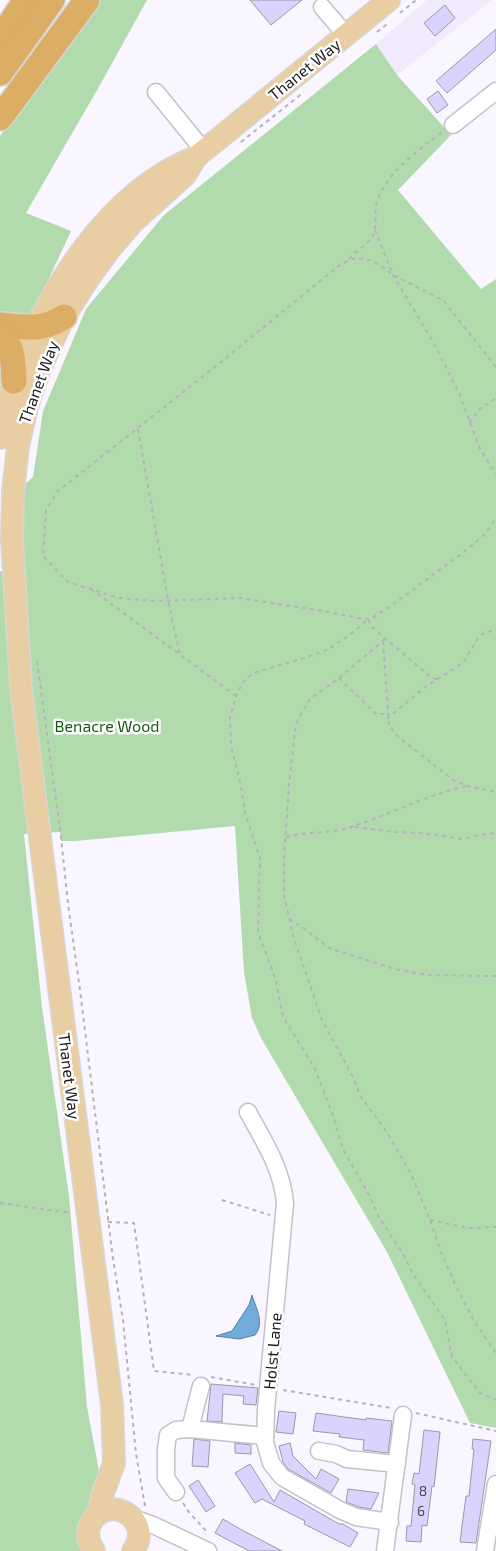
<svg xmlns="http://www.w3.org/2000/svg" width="496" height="1551" font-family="'Exo 2',sans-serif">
  <rect width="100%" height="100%" fill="#f9f6ff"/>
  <path fill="#f0eafc" d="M427,0h65l-95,75 -21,-31z"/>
  <g fill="#b1dbad">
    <path d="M98,0h49l-47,85 -74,128 45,18 -39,84h-32v-179z"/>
    <path d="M376,44l21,31 54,60 -53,55 83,99 15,-10v1149l-26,-5 -83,-171 -126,-214 -9,-20 -8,-46 -9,-146 -159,15h-15l-1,-9 -36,2 18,173 27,189 18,211 13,69 -6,75h-94v-980l26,4 -5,-54 2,-35 10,-9 10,-66 43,-102 78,-94z"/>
  </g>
  <path fill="#70abdc" stroke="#5780a3" d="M252,1295c4,13 13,28 3,40l-16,4 -23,-3 16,-5 17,-26z"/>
  <g fill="#d9d4fd" stroke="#9a99a3">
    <path d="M250,0h52l-31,25z"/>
    <path d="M445,5l10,13 -20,18 -11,-13z"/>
    <path d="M496,29v21l-49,43 -11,-12z"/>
    <path d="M438,91l10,14 -11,8 -10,-14z"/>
    <path d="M211,1384l47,4 -2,17 -13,-1 1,-8 -21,-2 -1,28 -15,-1z"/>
    <path d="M279,1411l17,2 -3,21 -17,-2z"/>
    <path d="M316,1413l50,7v-2l26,3 -4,32 -25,-3 1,-10 -25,-3 1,-3 -27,-3z"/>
    <path d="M424,1430l16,2 -6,55 -2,-1 -5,40 -5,-1 -1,17 -15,-1 1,-15h4l4,-41 -3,-1 2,-11 5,1z"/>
    <path d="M194,1439l16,2 -2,26 -16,-1z"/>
    <path d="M473,1439l18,2 -15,102 -16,-1 6,-46h3l5,-47h-2z"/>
    <path d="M235,1443l16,2v9l-16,-1z"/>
    <path d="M290,1443l3,13 23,23 5,-10 18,10 -8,14 -43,-24 -5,-7 -4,-16z"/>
    <path d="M250,1464l24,38 6,-12 59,34h4l15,9 -8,14 -46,-23 1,-3 -43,-22 -7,4 -20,-30z"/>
    <path d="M198,1480l17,26 -9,6 -17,-26z"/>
    <path d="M348,1489l16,2 15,2 -8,16 -12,-2 -13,-5z"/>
    <path d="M223,1519l17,10 42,22h-33l-34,-18z"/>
  </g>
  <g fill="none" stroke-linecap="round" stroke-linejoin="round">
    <defs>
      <g id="minor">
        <path d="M322,7l24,28"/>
        <path d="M156,92l48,59"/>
        <path d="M453,125l43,-34"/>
        <path d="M248,1112c16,30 34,56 37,91l-19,207 -1,32 6,21 11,14 58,33 16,7 34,5"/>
        <path d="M190,1429l11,-43"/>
        <path d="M319,1451l17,3 11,5 50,5"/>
        <path d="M176,1492l-10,-14v-29l2,-14 8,-5 14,-1 75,7"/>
        <path d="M133,1518l20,7 55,26"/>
        <path d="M385,1551l18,-136"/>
        <path d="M485,1551l11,-67"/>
      </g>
      <g id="major">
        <path d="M0,438c4,-20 8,-40 15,-59 30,-86 93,-188 181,-222l193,-157"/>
        <path d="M98,1514l4,-18 12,-33 -2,-58 -91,-717 -9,-148 1,-48 5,-46 9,-39 13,-39 24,-51 24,-38 22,-30 23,-27 52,-47 11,-18"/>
        <path d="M94,1551c-5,-8 -8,-17 -4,-26 15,-34 66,-7 43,26"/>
      </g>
      <g id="highway">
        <path d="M0,39l26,-39"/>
        <path d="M0,73l52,-73"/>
        <path d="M0,118l87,-118"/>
        <path d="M0,325c25,2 42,6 64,-8"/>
        <path d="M0,333c14,14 13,29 14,48"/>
      </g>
    </defs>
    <use href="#minor" stroke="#c4c1cb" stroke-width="19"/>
    <use href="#major" stroke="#d6d6d6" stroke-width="24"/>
    <use href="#highway" stroke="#d6d6d6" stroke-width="28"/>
    <g stroke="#b5b2ba" stroke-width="2" stroke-dasharray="4 4" stroke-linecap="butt">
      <path d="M400,13l16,-13"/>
      <path d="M377,32l10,-8"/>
      <path d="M241,142l63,-50"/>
      <path d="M375,230l18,45 40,67 26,51 21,56 16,25"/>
      <path d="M349,259c7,-9 19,-14 24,-24 4,-8 1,-24 4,-34 9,-28 43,-52 65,-69"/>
      <path d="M496,367l-53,-67 -50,-25 -12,-9 -11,-6 -15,-2 -14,6 -125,102 -159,126 -11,18 -3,46 25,26 51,16 35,3 87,-3 82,13 41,8 8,-1 23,-15 74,-55 17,-15 10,-15"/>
      <path d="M469,423l11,-14 16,-11"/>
      <path d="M138,429l30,171 12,55"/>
      <path d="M91,589l145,107"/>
      <path d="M385,639l-46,39 -29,21 -12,20 -3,12 -6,54 -5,73v37l10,44 28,81 31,57 8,20 26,35 24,42 19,46 12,35 15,33 17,33 22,32"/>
      <path d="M383,641l6,85 12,13 52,41 15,6 28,6"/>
      <path d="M37,661l24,176 7,67 12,86 33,269 10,61 13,134 9,52"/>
      <path d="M339,678l37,36h11"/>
      <path d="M437,679l-5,-1 -52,-44 -8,-7 -4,-8 -13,12 -26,18 -25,9 -51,15 -10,9 -7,14 -6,22 1,28 10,40 4,27 15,45 -2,74 18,49 7,36 31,50 19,48 10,34 26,46 10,22 24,37 10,20 32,46 7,37 28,36 16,7"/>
      <path d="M387,719l38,-32 38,-24 17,-28 16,-6"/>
      <path d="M355,827l40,5 27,1 41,6 15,-4 18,-2"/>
      <path d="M286,837c22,-6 46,-3 68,-11 37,-12 73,-31 112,-40"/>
      <path d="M289,919l16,10 24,19 66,21 31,6 70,1"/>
      <path d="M222,1200l48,15"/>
      <path d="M0,1203l71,10"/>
      <path d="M430,1220l37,8 29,-1"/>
      <path d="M108,1222l26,1 20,148 40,4"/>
      <path d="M211,1377l45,8"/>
      <path d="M283,1390l108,18"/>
      <path d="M416,1413l80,18"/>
      <path d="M183,1503l5,8 19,21 -2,2"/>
    </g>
    <use href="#minor" stroke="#fff" stroke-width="16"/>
    <use href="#major" stroke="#eacea3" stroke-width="21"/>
    <use href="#highway" stroke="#dcad65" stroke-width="25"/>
  </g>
  <g text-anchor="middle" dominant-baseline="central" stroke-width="5" stroke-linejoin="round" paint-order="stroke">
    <g font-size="14" fill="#4b4856">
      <text x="423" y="1490">8</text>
      <text x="421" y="1510">6</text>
    </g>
    <g font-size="16" fill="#1c1a1e" stroke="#fff">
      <text transform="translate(304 69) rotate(-39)">Thanet Way</text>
      <text transform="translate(38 382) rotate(-70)">Thanet Way</text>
      <text transform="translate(70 1076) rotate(83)">Thanet Way</text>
      <text transform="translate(272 1351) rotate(-85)">Holst Lane</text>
    </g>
    <g font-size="16" fill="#185d15" stroke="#fff">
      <text x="107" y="725">Benacre Wood</text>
    </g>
  </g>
</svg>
